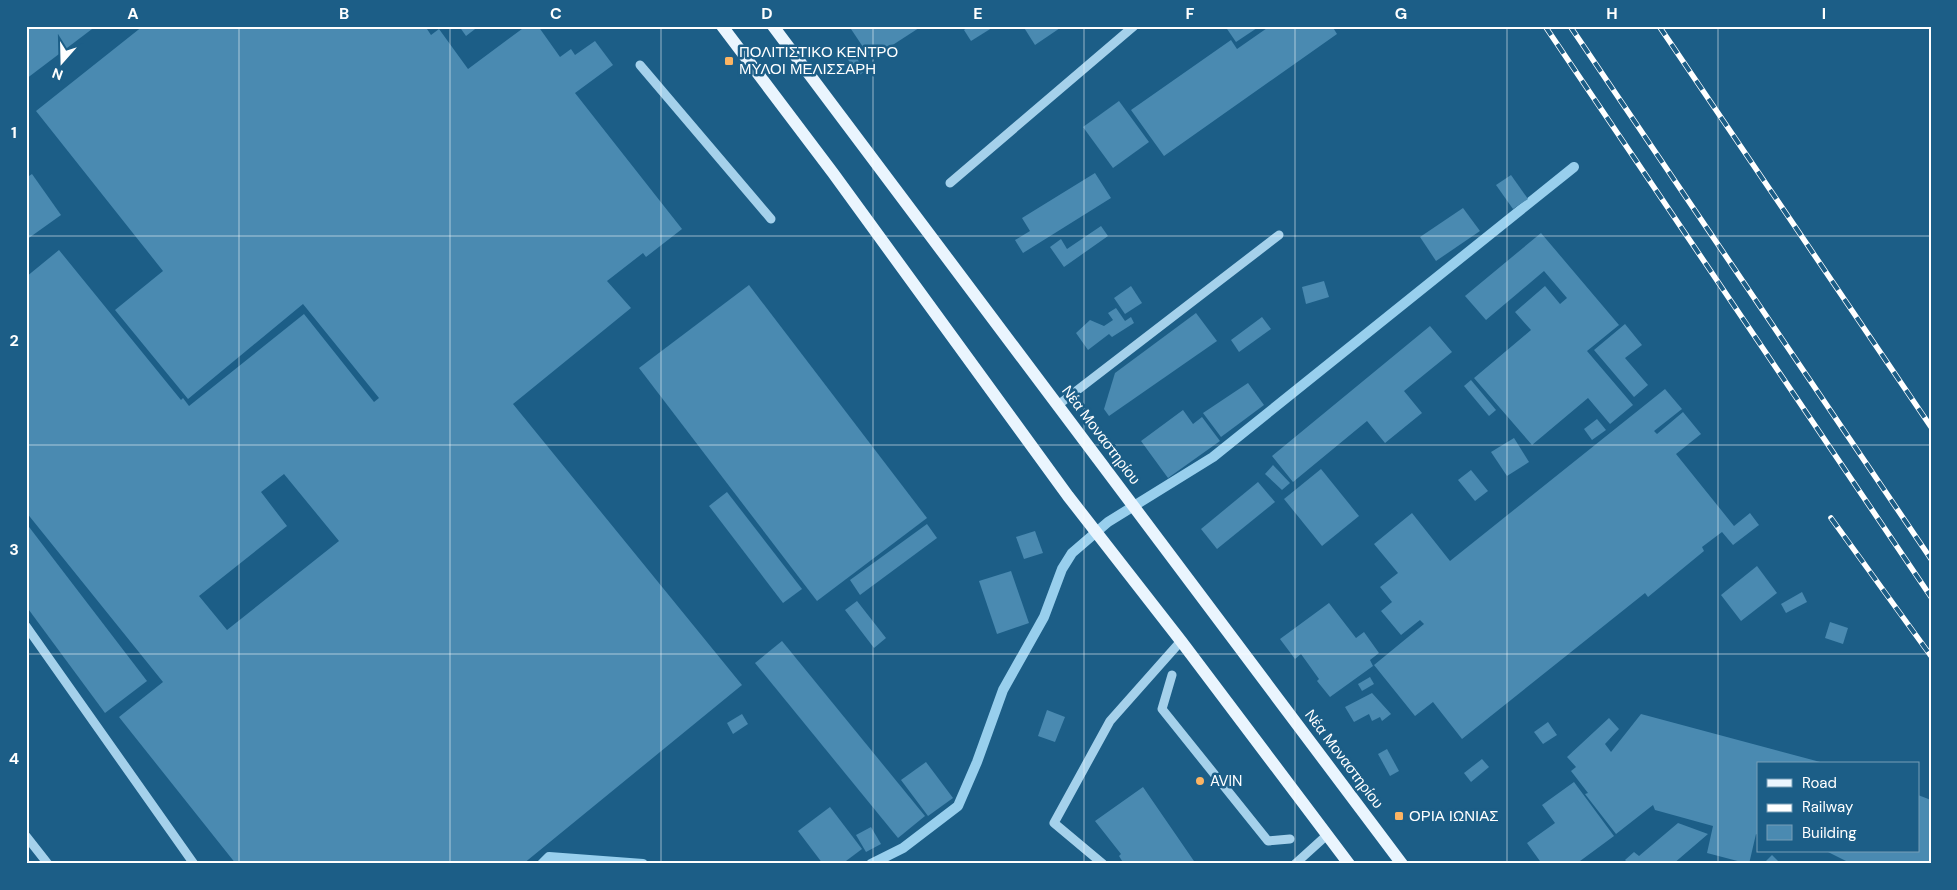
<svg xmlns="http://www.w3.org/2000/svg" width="1957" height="890" font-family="'DM Sans',sans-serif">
  <rect width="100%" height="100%" fill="#1c5e87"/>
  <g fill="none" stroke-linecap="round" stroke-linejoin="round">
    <g stroke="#98cfed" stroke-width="10">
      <path d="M542,864l7,-7 94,7"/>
      <path d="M871,864l32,-16 55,-42 19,-44 26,-72 41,-73 18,-48 10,-16 36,-31 105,-65 361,-290"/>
    </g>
  </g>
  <g fill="#4a8ab1" fill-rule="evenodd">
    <path d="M26,26h70l-70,53z"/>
    <path d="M143,26h282l6,9 8,-6 29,40 58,-43h12l22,31 11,-8 4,6 20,-14 18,24 -38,28 107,136 -36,28 -3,-4 -36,28 24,27 -118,96 229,281 -219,179h-287l-117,-147 44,-35 -137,-170v-235l33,-27 122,150 2,-2 6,8 115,-92 70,88 5,-4 -76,-94 -115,95 -73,-89 48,-39 -127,-160zM284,474l55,67 -112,89 -28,-34 88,-70 -26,-34z"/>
    <path d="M459,26h20l-13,10z"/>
    <path d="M849,26h73l-51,33z"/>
    <path d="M969,26h26l-24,15 -7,-11z"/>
    <path d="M1023,26h40l-28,19z"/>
    <path d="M1225,26h35l-24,16z"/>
    <path d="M1270,26h62l5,8 -173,122 -33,-46 100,-70 6,9z"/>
    <path d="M851,49l14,22 -7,5 -14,-23z"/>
    <path d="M1119,101l30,41 -36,26 -30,-41z"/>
    <path d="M1095,173l16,25 -88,55 -8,-13 15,-9 -8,-13z"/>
    <path d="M32,174l29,41 -35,25v-62z"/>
    <path d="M1511,175l17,24 -15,10 -17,-24z"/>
    <path d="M1463,208l17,23 -44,30 -16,-24z"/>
    <path d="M1101,226l7,10 -44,31 -14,-20 11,-8 6,10z"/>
    <path d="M1541,233l78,92 -32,26 46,54 -23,19 -22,-26 -56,47 -58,-67 57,-48 -16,-18 30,-26 15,18 7,-6 -23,-27 -58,49 -21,-24z"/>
    <path d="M1324,281l5,16 -23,7 -4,-17z"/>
    <path d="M749,285l178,233 -110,83 -178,-233z"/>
    <path d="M1131,286l11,17 -17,11 -11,-16z"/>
    <path d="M1116,308l9,13 6,-4 3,6 -22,14 -3,-3 -21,16 -12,-17 14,-13 14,6 9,-6 -5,-7z"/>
    <path d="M1196,313l21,28 -108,75 -5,-7 11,-36z"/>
    <path d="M1262,317l9,12 -32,23 -8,-12z"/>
    <path d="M1625,324l17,21 -17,13 23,27 -14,12 -40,-47z"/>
    <path d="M1430,326l22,26 -48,39 18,22 -37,30 -18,-22 -74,61 -21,-26z"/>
    <path d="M1471,380l25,30 -7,6 -25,-30z"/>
    <path d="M1248,383l16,22 -43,32 -18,-24z"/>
    <path d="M1665,389l17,20 -28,22 3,3 26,-22 18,22 -25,20 58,72 16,-13 9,12 -26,20 -11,-13 -20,15 2,4 -56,46 -3,-4 -183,146 -29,-37 -18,14 -41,-51 50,-41 -4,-4 -19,15 -20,-24 11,-9 -12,-15 18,-14 -24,-29 38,-31 38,48z"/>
    <path d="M1183,410l10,14 9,-7 18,24 -52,37 -27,-37z"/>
    <path d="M1597,419l9,11 -14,10 -8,-11z"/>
    <path d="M1514,438l15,24 -22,14 -16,-24z"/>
    <path d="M1273,465l17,18 -8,7 -17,-16z"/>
    <path d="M1321,469l38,47 -37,30 -38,-47z"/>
    <path d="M1471,470l17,21 -13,10 -17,-21z"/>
    <path d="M1258,482l17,20 -58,47 -16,-20z"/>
    <path d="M727,492l75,97 -19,14 -74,-97z"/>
    <path d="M26,523l121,158 -42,32 -79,-107z"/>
    <path d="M927,524l10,14 -77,57 -10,-15z"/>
    <path d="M1035,531l8,22 -19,6 -8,-22z"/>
    <path d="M1757,566l20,27 -36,28 -20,-26z"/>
    <path d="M1011,571l18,52 -32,11 -18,-53z"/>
    <path d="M1802,592l5,10 -21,11 -5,-9z"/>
    <path d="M857,601l29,37 -12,10 -29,-38z"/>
    <path d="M1329,603l27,35 8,-6 15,21 -9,7 3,6 -43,31 -13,-16 2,-2 -18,-25 -6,5 -15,-20z"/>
    <path d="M1830,622l18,6 -5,16 -18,-6z"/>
    <path d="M782,641l143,175 -27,22 -143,-175z"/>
    <path d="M1370,677l4,7 -12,7 -4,-7z"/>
    <path d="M1372,693l19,21 -9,7 -2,-4 -8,4 -3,-7 -15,8 -9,-15z"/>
    <path d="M1047,710l18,7 -10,25 -17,-6z"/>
    <path d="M742,714l6,10 -15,10 -6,-11z"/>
    <path d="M1641,714l183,49 -1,1h-65v71l-2,-1 -7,30 -42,-11 6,-27 -58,-16 -2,-5 -37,29 -31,-40 3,-1 -17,-22 5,-4 -9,-10 42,-39 10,11 -14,15 6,8z"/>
    <path d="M1548,722l9,13 -14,9 -9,-12z"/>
    <path d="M1387,749l12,22 -9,5 -12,-22z"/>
    <path d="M1482,759l7,8 -18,15 -7,-9z"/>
    <path d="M926,762l27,36 -25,18 -27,-36z"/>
    <path d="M1574,782l40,54 -38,28h-34l-15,-21 28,-20 -13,-18z"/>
    <path d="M1143,787l53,77h-72l-5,-8 2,-2 -26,-33z"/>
    <path d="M1918,795l13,5 -2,64h-77l-26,-13h92z"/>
    <path d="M830,807l32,42 -20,15h-19l-25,-33z"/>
    <path d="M1678,823l30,11 -35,30h-44l-4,-4 9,-8 5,4z"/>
    <path d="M871,827l10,17 -15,8 -10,-17z"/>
    <path d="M1772,855l9,9h-18z"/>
  </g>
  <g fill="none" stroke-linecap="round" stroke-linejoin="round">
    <g stroke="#a5d1eb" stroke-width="9">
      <path d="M640,65l131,154"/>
      <path d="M950,183l184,-157"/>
      <path d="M1058,405l221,-170"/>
      <path d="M26,626l168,238"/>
      <path d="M1172,675l-10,34 106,132 22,-2"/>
      <path d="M26,836l22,28"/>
      <path d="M1103,864l-49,-41 56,-102 71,-80"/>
      <path d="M1295,864l32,-29"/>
    </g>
    <g stroke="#eaf5fe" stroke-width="12">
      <path d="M722,26l111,147 235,323 113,145 168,223"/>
      <path d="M773,26l629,838"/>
    </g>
    <defs>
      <g id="rail">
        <path d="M1545,26l386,571"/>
        <path d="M1570,26l361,533"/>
        <path d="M1659,26l272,401"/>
        <path d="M1831,518l100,138"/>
      </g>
    </defs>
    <use href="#rail" stroke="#fff" stroke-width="5.5"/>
    <use href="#rail" stroke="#1c5e87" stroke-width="4" stroke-dasharray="11" stroke-linecap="butt"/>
  </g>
  <path fill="none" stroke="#fff" stroke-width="1" stroke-opacity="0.55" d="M239,26v838M450,26v838M661,26v838M873,26v838M1084,26v838M1295,26v838M1507,26v838M1718,26v838M26,236h1905M26,445h1905M26,654h1905"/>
  <g fill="#fbb463" stroke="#1c5e87" stroke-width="2">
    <rect x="724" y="56" width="10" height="10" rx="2.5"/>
    <circle cx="1200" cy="781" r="5"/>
    <rect x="1394" y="811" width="10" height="10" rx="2.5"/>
  </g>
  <g text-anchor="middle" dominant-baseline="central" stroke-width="5" stroke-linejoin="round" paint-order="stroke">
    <g font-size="15" fill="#fff" stroke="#1c5e87" text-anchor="start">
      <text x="739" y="52">ΠΟΛΙΤΙΣΤΙΚΟ ΚΕΝΤΡΟ<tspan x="739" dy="17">ΜΥΛΟΙ ΜΕΛΙΣΣΑΡΗ</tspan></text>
      <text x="1210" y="781">AVIN</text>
      <text x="1409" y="816">ΟΡΙΑ ΙΩΝΙΑΣ</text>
    </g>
    <g font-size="15" fill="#fff" stroke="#1c5e87">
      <text transform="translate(1101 435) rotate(53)">Νέα Μοναστηρίου</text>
      <text transform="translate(1344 759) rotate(53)">Νέα Μοναστηρίου</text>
    </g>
  </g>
  <rect width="1957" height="890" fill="none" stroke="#1c5e87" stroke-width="55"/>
  <rect x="1757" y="762" width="162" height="90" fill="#1c5e87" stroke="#779eb7"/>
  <rect x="1767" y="779" width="25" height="8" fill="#eaf5fe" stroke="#779eb7"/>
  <text x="1802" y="788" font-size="15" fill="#ffffff">Road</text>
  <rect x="1767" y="804" width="25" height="8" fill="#ffffff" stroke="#779eb7"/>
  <text x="1802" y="812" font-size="15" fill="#ffffff">Railway</text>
  <rect x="1767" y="825" width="25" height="15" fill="#4a8ab1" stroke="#779eb7"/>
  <text x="1802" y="838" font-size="15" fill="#ffffff">Building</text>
  <g transform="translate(62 62) rotate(200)" stroke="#1c5e87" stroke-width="4" paint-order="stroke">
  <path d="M0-4L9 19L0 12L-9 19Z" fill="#ffffff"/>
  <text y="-8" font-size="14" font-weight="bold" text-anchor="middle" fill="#ffffff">N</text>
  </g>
  <rect x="28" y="28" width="1902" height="834" fill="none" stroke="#fff" stroke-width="2"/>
  <g font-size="16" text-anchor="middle" font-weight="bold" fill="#fff">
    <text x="133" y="19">A</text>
    <text x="344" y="19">B</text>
    <text x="556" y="19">C</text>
    <text x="767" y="19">D</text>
    <text x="978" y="19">E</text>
    <text x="1190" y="19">F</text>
    <text x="1401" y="19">G</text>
    <text x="1612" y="19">H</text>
    <text x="1824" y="19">I</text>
    <text x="14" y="138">1</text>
    <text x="14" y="346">2</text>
    <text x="14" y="555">3</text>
    <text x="14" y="764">4</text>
  </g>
</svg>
